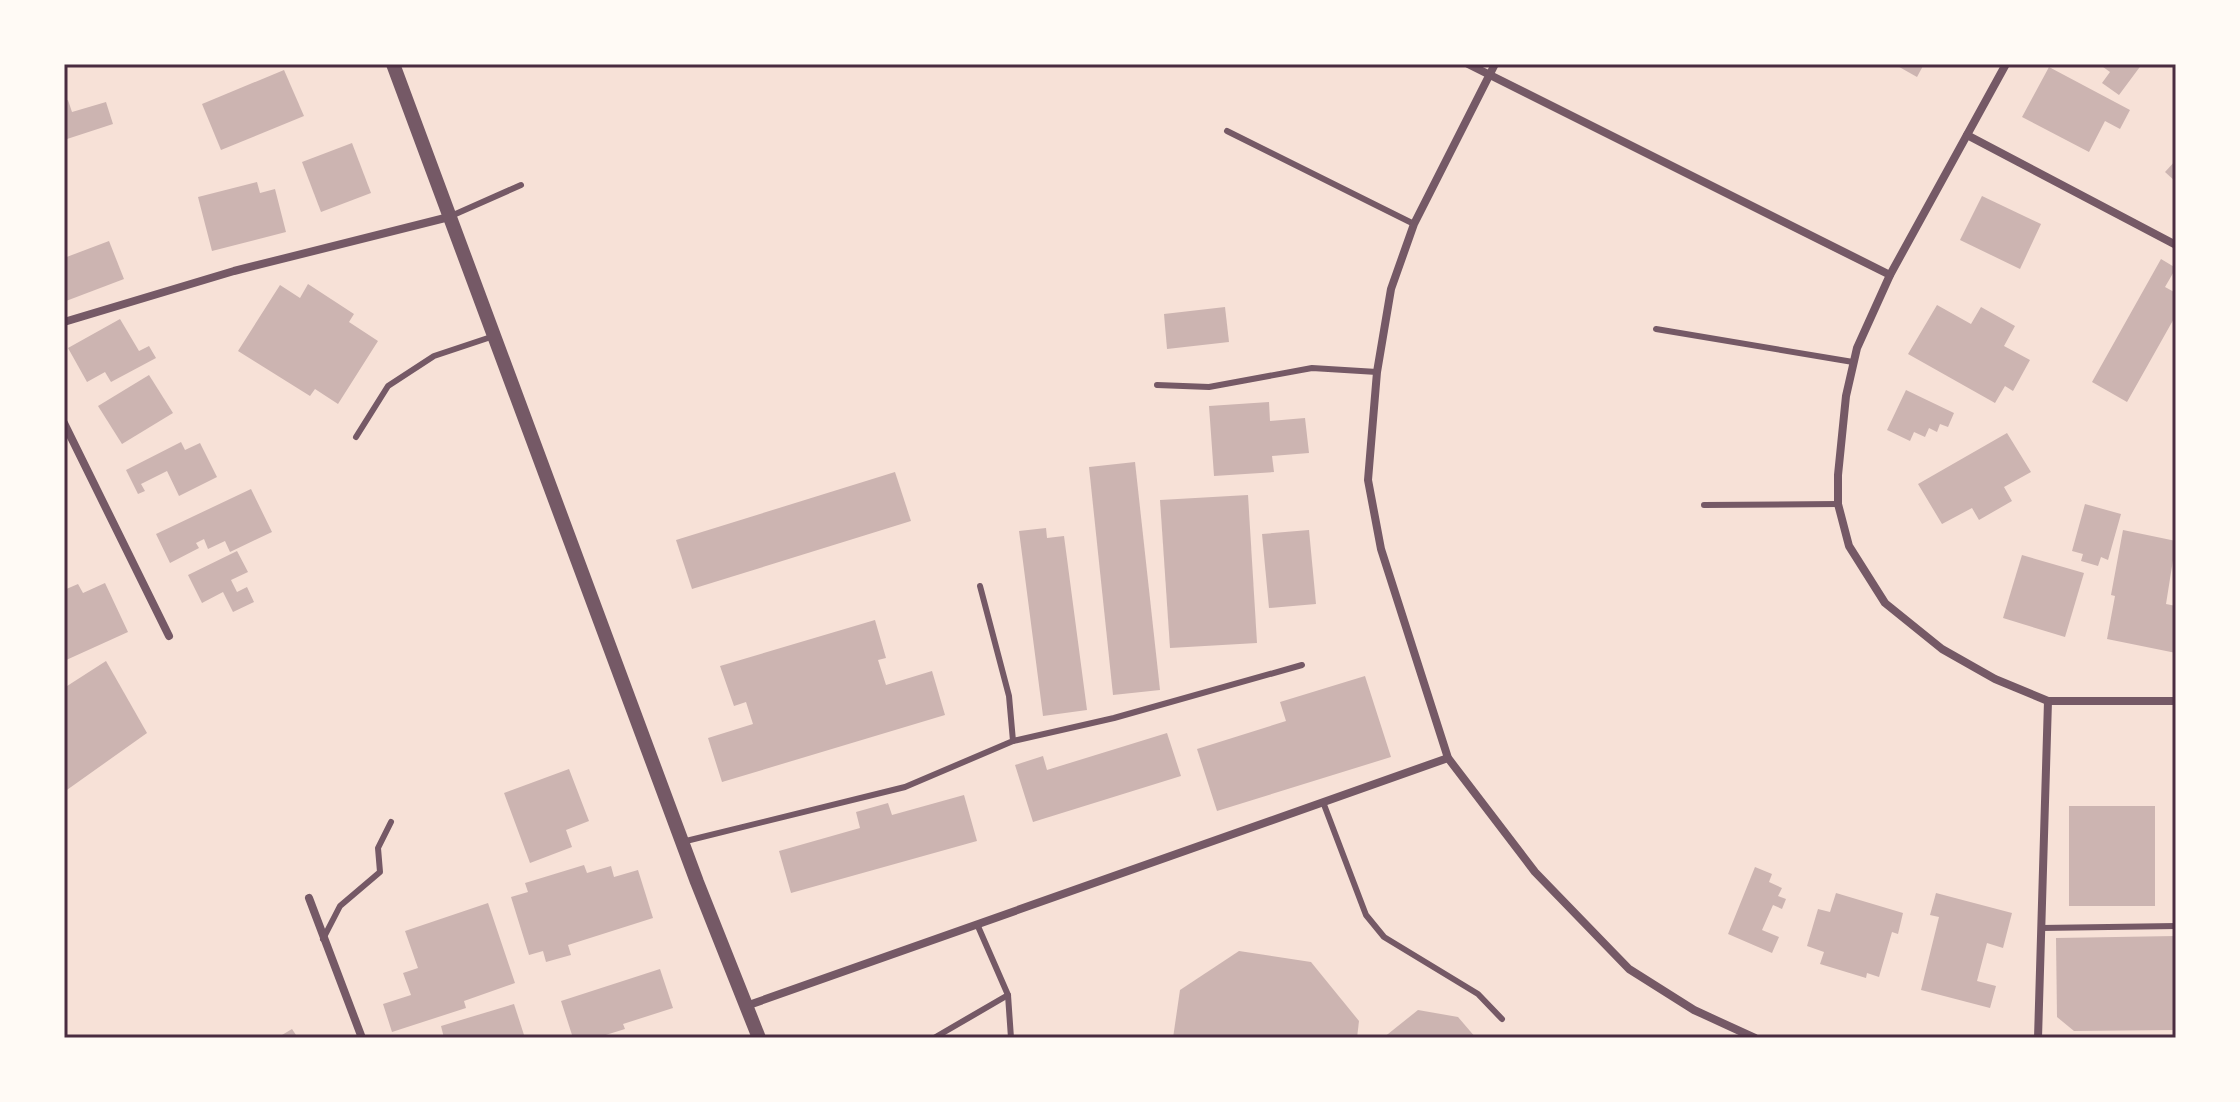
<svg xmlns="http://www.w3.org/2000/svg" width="2240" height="1102" font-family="Quicksand,sans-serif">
  <rect width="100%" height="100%" fill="#f7e1d7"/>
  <g fill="#ccb4b1">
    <path d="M1894,64h30l-7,13z"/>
    <path d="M2099,64h43l-23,31 -17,-12 8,-11z"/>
    <path d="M2049,67l81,43 -10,19 -15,-8 -16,31 -67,-35z"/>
    <path d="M284,70l20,46 -83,34 -19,-46z"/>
    <path d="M68,100l4,12 34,-10 7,22 -49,16v-39z"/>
    <path d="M352,143l19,50 -50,19 -19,-50z"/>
    <path d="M2176,160v22l-11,-10z"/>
    <path d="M257,182l3,11 15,-4 11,43 -74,19 -14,-54z"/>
    <path d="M1982,196l59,28 -21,45 -60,-29z"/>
    <path d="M109,241l15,38 -58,22 -2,-43z"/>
    <path d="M2161,259l15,9 -11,19 11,6v22l-49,87 -35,-20z"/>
    <path d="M308,284l46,30 -5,8 29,19 -40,63 -23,-15 -5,7 -72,-45 42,-66 20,13z"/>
    <path d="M1937,305l34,19 10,-17 34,19 -11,20 26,14 -17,31 -8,-5 -10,17 -87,-49z"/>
    <path d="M1225,307l4,35 -62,7 -3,-35z"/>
    <path d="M120,319l19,32 10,-5 7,12 -45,24 -6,-10 -18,10 -19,-34z"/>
    <path d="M149,375l24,38 -51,31 -24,-38z"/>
    <path d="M1906,390l48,23 -6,14 -8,-3 -3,8 -8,-4 -4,9 -11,-5 -4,9 -23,-11z"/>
    <path d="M1269,402l1,19 35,-3 4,35 -37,3 2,16 -60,4 -5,-70z"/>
    <path d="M2007,433l24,39 -27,15 8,14 -33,19 -7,-12 -30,16 -24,-40z"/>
    <path d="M181,442l4,8 15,-7 17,34 -38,19 -12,-25 -26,13 4,7 -7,3 -12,-24z"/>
    <path d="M1135,462l25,228 -47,5 -24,-228z"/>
    <path d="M895,472l16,49 -219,68 -16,-49z"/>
    <path d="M251,489l21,43 -42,20 -5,-11 -17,8 -4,-10 -8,4 3,5 -29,15 -14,-29z"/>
    <path d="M1248,495l9,148 -87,5 -10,-148z"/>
    <path d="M2085,504l36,10 -13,46 -7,-3 -3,9 -17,-5 2,-7 -11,-3z"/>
    <path d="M1046,528l1,10 17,-2 23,174 -44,6 -24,-185z"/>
    <path d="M1309,530l7,74 -47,4 -7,-74z"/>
    <path d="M2123,530l53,11 -10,63 10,2v47l-69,-14 8,-43 -4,-1z"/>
    <path d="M237,551l11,21 -17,8 6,12 10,-5 7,15 -21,10 -10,-20 -21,11 -14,-28z"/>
    <path d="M2022,555l62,18 -19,64 -62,-19z"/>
    <path d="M105,583l23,49 -64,29v-71l14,-6 5,9z"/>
    <path d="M875,620l11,38 -8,2 8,25 46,-14 13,44 -223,67 -14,-44 45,-14 -7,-22 -12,4 -14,-40z"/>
    <path d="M106,661l41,72 -83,59v-104z"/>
    <path d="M1365,676l26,81 -174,54 -20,-62 89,-28 -6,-19z"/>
    <path d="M1167,733l14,43 -148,46 -18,-57 28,-9 4,14z"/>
    <path d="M569,769l20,52 -23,9 6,17 -42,16 -26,-70z"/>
    <path d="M964,795l13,46 -186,52 -12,-42 81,-23 -4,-16 32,-9 4,12z"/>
    <rect x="2069" y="806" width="86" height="100"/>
    <path d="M584,865l3,8 24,-7 3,11 24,-7 15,48 -85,27 3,10 -25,7 -3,-11 -14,4 -18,-58 17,-5 -3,-9z"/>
    <path d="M1755,867l17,7 -3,8 13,6 -4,8 8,3 -4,10 -9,-4 -11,25 17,7 -7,16 -44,-19z"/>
    <path d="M1836,893l67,20 -5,21 -6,-2 -13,45 -12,-4 -1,5 -46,-14 4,-12 -17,-6 11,-37 12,3z"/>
    <path d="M1936,893l76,20 -9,35 -16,-5 -10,38 19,5 -6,22 -69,-18 18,-73 -9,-2z"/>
    <path d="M488,903l27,80 -51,18 2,7 -74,24 -9,-28 28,-9 -8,-22 15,-5 -13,-37z"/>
    <path d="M2176,936v94l-102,1 -17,-14 -1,-79z"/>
    <path d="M1239,951l72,11 48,59 -2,17h-184l7,-48z"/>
    <path d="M660,969l13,39 -50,16 2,5 -29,9h-23l-12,-37z"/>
    <path d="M514,1004l11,34h-81l-3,-12z"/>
    <path d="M1418,1010l40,7 18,21h-93z"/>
    <path d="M292,1029l6,9h-21z"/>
  </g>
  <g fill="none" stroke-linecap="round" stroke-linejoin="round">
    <g stroke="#755966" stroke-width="6">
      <path d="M1227,131l187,93"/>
      <path d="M451,216l70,-31"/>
      <path d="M1656,329l197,33"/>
      <path d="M1157,385l52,2 103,-19 65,4"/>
      <path d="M356,437l32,-51 46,-30 60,-20"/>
      <path d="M1704,505l134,-1"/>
      <path d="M1013,741l101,-23 188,-53"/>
      <path d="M1323,802l43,113 18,22 94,57 24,25"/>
      <path d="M682,842l223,-55 108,-46 -4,-45 -29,-110"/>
      <path d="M977,924l31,71 3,43"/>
      <path d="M2041,928l135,-2"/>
      <path d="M323,939l17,-33 40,-34 -2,-24 13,-26"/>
      <path d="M934,1038l74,-43"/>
    </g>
    <g stroke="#755966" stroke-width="8">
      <path d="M1468,64l422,211"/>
      <path d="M1495,64l-81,160 -23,65 -14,83 -9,108 13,69 67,209 87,114 94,97 65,41 61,28"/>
      <path d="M2006,64l-116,211 -33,73 -11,48 -8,79v29l11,42 36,57 57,46 53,30 53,22h128"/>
      <path d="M1967,135l209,110"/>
      <path d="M64,322l170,-51 215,-54"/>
      <path d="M64,423l105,213"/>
      <path d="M309,898l53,140"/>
      <path d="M746,1006l702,-248"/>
      <path d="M2038,1038l10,-337"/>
    </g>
    <path stroke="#755966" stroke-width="14" d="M393,64l304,818 62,156"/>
  </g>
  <rect width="2240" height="1102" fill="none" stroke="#fffaf5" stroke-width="132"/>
  <rect x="66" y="66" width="2108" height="970" fill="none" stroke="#4a2c40" stroke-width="3"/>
</svg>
